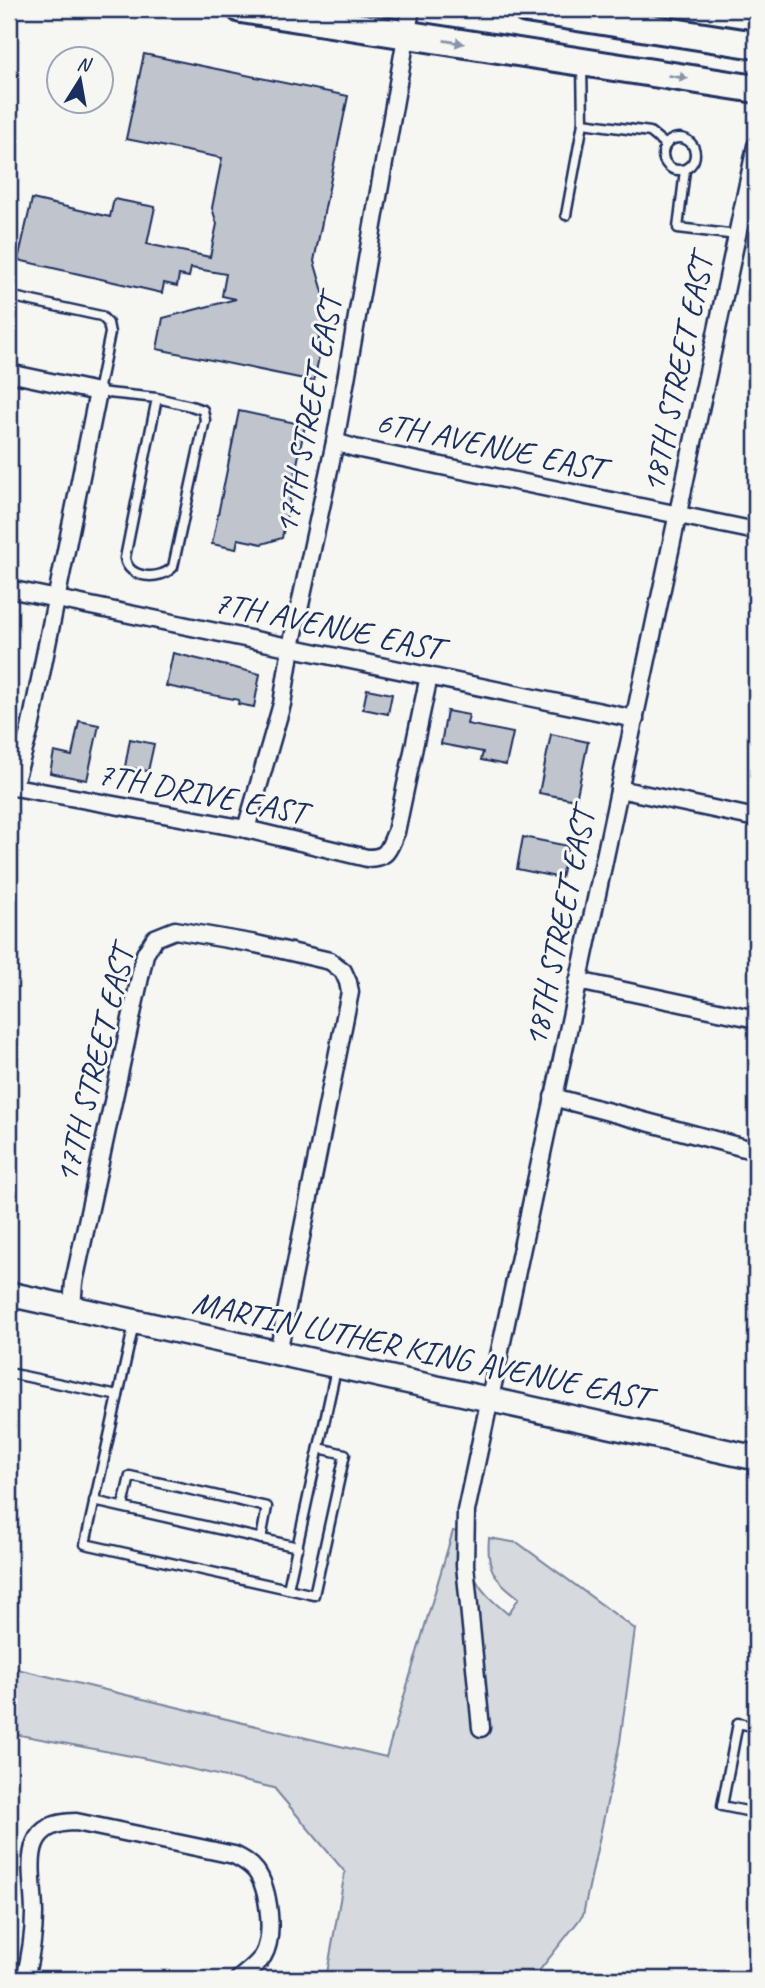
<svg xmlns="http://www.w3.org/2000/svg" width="765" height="1988" font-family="Caveat,sans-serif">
  <rect width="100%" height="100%" fill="#f6f6f2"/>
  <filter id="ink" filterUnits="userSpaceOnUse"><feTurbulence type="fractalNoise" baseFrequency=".0143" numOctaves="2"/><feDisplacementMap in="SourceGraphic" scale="14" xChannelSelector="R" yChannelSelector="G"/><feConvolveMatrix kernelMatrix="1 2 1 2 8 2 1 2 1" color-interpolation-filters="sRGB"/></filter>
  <g filter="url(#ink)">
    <path fill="#d6d9dd" stroke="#78849e" stroke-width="2" d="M453,1531l19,4c-5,42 5,53 36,79l11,-16c-24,-19 -33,-27 -30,-60l29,5 117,86 -15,113 -37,173 -44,56 -35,8h-178l19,-107 -71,-84 -127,-29 -138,-26v-66l377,90z"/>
    <g fill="#c0c4cd" stroke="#1b2f5e" stroke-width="2">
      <path d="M144,54l204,42 -34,165 12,41 -9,47 2,8 -5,24 -157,-32 6,-31 73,-19 -14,-3 4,-22 -35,-6 -2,9 -10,-2 -2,11 -13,-3 -2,10 -144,-33 14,-61 78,18 4,-18 41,8 -8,37 63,13 7,-33 -5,-16 10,-50 -96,-19z"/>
      <path d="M239,411l66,14 -23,113 -20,6 -24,-5 -2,10 -24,-5z"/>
      <path d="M173,653l87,21 -6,33 -16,-3 1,-4 -73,-14z"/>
      <path d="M367,689l25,5 -4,20 -25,-5z"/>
      <path d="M447,711l22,4 -2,9 46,9 -7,32 -25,-5 2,-8 -42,-8z"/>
      <path d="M79,721l20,4 -12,55 -37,-7 4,-21 18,4z"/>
      <path d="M551,734l37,8 -12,58 -37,-7z"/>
      <path d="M130,739l24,5 -6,27 -23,-4z"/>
      <path d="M523,837l45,9 -7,32 -44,-9z"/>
    </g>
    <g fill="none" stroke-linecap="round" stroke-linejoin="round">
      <defs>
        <g id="lane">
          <path d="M582,65l1,58 67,9 16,13"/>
          <circle cx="679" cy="154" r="16"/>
          <path d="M685,170l-7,58 59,7"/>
          <path d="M566,215l17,-92"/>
          <path d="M9,296l92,20 7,7 2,10 -12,59 59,6 34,8 12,4 2,10 -32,147c-13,14 -45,12 -48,-9l32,-160"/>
          <path d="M134,1324l-49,220 203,45 48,-220"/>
          <path d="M9,1373l109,23"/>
          <path d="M94,1501l204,46"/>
          <path d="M123,1507l7,-31 137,31 -6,32"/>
          <path d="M288,1589l26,6 31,-141 -26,-6"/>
          <path d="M756,1727l-18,-4 -16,83 34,7"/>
        </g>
        <g id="street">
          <path d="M9,373l89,19 -68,337 -17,58"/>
          <path d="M335,442l20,6 401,83"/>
          <path d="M9,589l626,130"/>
          <path d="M9,786l237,43 121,29c22,0 21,-9 29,-26l33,-156"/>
          <path d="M619,789l137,29"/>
          <path d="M246,829l36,-125 9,-57 44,-205 76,-433"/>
          <path d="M578,981l178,38"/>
          <path d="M553,1097l203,54"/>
          <path d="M72,1307l2,-25 71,-328 10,-16 20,-8 81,14 74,17 13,10 5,11 2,10 -72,361"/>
          <path d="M481,1728l-16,-163 1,-54 290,-1365"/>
          <path d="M25,1979c5,-21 9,-43 9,-65 0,-41 -18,-92 42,-92l158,33c8,4 16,8 22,16 13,18 19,65 7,85 -6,9 -16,16 -24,23"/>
        </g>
        <path id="secondary" d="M9,1294l747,164"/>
        <g id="primary">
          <path d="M241,9l515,80"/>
          <path d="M526,9l230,36"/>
        </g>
      </defs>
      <use href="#lane" stroke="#1b2f5e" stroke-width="13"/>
      <use href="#street" stroke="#1b2f5e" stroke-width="21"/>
      <use href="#secondary" stroke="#1b2f5e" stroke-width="28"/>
      <use href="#primary" stroke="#1b2f5e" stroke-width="32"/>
      <use href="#lane" stroke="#f6f6f2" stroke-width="8"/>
      <use href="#street" stroke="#f6f6f2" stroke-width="16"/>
      <use href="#secondary" stroke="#f6f6f2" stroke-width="23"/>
      <use href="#primary" stroke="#f6f6f2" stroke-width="26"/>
    </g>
    <defs><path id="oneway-solid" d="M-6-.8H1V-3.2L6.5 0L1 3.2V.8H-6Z" transform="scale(1.75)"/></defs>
    <g fill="#8892a8">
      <use href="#oneway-solid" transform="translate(454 42) rotate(9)"/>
      <use href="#oneway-solid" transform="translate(678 77) rotate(9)"/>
    </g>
  </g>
  <g text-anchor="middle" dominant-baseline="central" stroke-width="6" stroke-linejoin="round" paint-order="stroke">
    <g font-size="33" fill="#1b2f5e" stroke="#f6f6f2">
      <text transform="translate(677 374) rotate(-78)">18TH STREET EAST</text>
      <text transform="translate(308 415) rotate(-79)">17TH STREET EAST</text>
      <text transform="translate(490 445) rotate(12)">6TH AVENUE EAST</text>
      <text transform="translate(328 625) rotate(12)">7TH AVENUE EAST</text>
      <text transform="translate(202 793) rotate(11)">7TH DRIVE EAST</text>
      <text transform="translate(559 928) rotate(-78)">18TH STREET EAST</text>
      <text transform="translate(94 1065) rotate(-76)">17TH STREET EAST</text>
      <text transform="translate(421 1350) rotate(12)">MARTIN LUTHER KING AVENUE EAST</text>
    </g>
  </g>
  <rect width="765" height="1988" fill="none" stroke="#f6f6f2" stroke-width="35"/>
  <rect x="18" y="18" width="730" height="1953" fill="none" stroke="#1b2f5e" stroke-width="2.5" filter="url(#ink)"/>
  <g transform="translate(80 80) rotate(11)"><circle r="33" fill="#f6f6f2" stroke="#9ea6b7" stroke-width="2"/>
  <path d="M0-5L12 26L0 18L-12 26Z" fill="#1b2f5e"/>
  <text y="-10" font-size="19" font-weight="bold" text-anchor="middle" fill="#1b2f5e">N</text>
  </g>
</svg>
